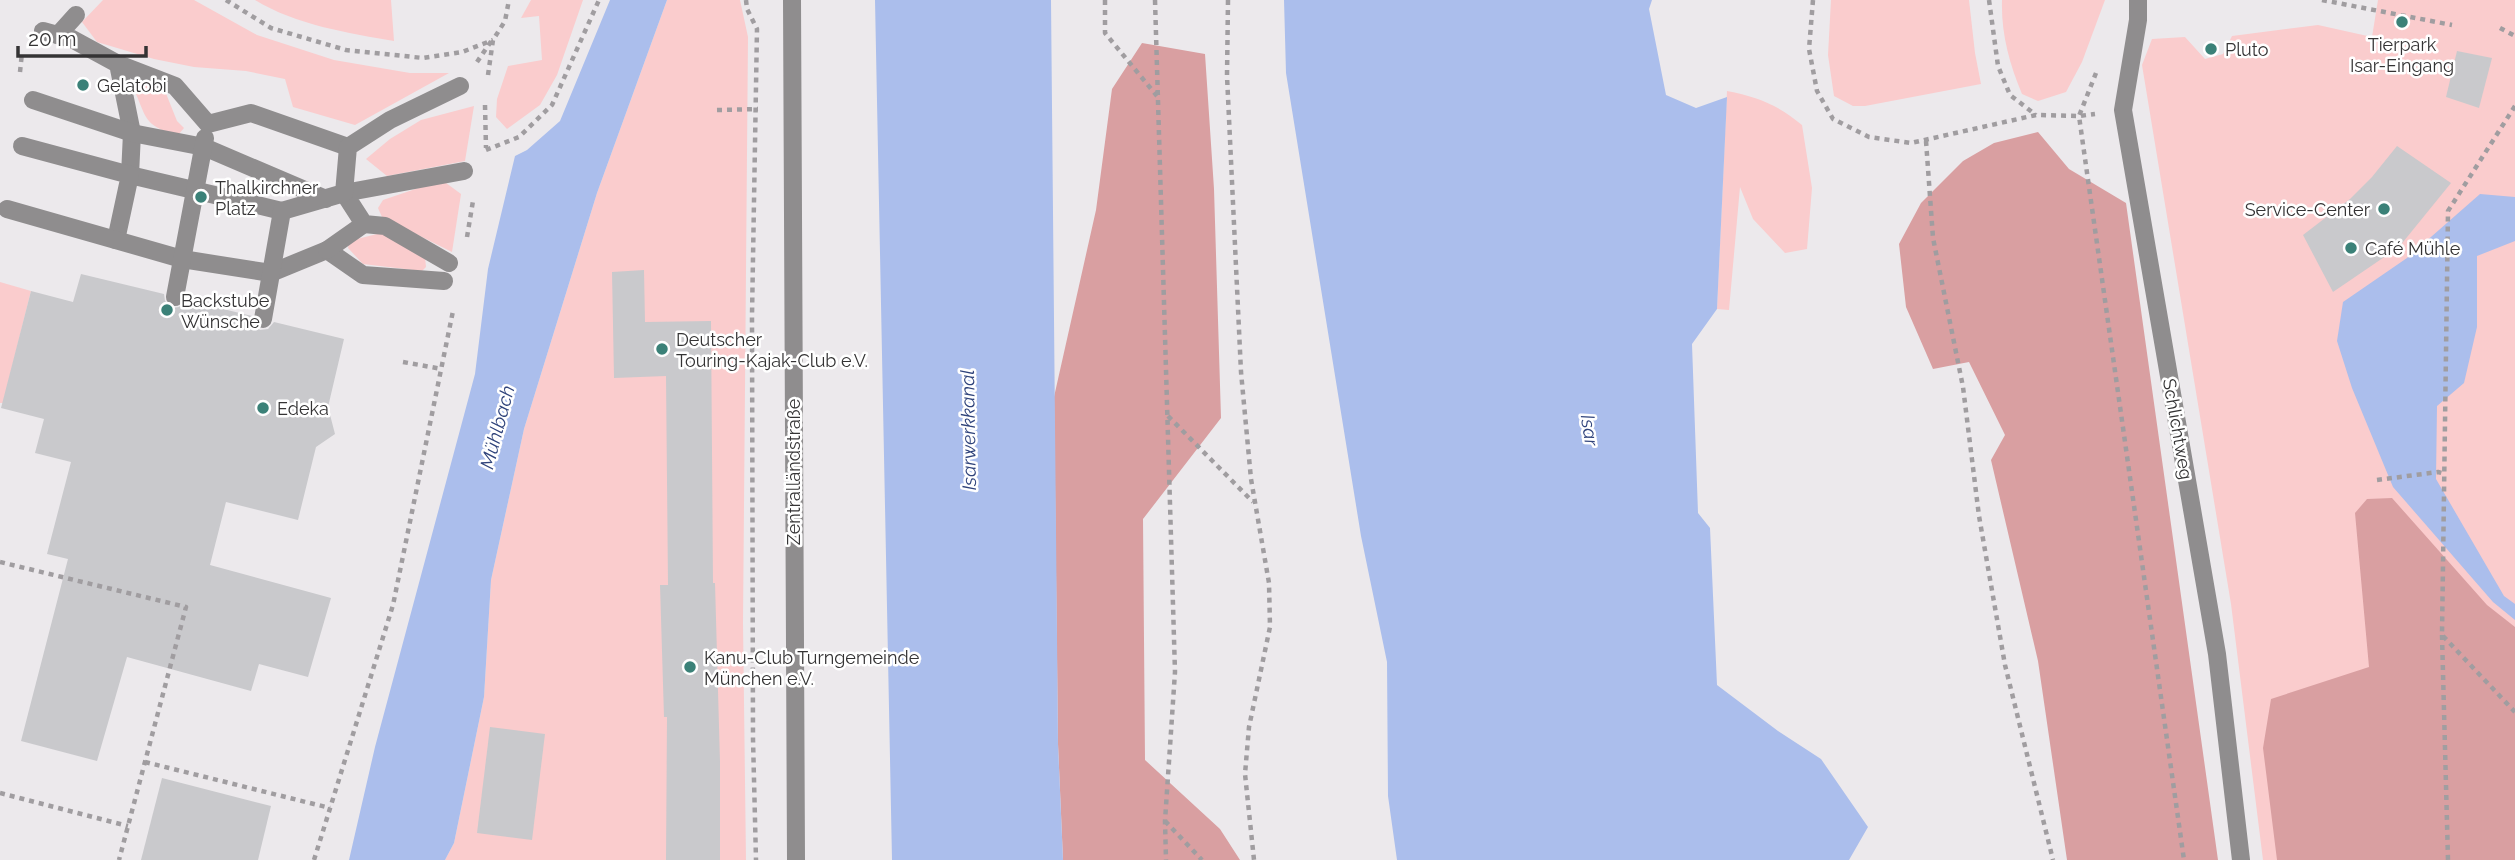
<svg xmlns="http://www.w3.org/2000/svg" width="2515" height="860" font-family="Raleway,sans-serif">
  <rect width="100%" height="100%" fill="#ece9ec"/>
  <g fill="#facccd">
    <path d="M103,0h91l63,35 77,25 76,13h39l-94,52 -62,-18 -8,-28 -39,-8 -52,-4 -40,-8 -57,-17 -15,-20z"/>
    <path d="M255,0h136l3,41c-46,-8 -98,-16 -139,-41z"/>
    <path d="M531,0h52l-26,75 -17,30 -33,24 -11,-12 1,-18 11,-33 34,-6 -3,-44 -18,2z"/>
    <path d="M667,0h73l8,37 -5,586 3,237h-301l9,-17 30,-146 7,-117 33,-151 73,-236z"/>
    <path d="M1831,0h138l6,53 6,31 -116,22h-12l-19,-10 -6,-41z"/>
    <path d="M2002,0h103l-23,62 -16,30 -28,9 -16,-7c-13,-31 -21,-61 -20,-94z"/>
    <path d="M2378,0h137v860h-252l-32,-256 -89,-539 10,-26 33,-2 20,22 18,-5 9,-18 86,-11 54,12z"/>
    <path d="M144,81l19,5 14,35 7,7 -6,7c-35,-9 -31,-17 -45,-48z"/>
    <path d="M1727,91c31,6 51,14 75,34l10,63 -5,61 -22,4 -32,-34 -13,-32 -11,123 -12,-1z"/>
    <path d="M474,106l-9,55 -78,15 -21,-17 24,-20 31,-19z"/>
    <path d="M442,180l19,14 -9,58 -70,-35 -4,-9 5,-8z"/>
    <path d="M385,232l40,25 1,10 -4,4 -59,-7 -15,-16 1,-7z"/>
    <path d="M0,282l31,9 -28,112h-3z"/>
  </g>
  <g fill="#d99fa1">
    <path d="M1142,43l63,11 9,135 7,229 -78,101 2,241 75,69 20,31h-177l-5,-116 -4,-347 42,-187 16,-121z"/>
    <path d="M2038,132l31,37 57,34 92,657h-151l-29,-199 -47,-201 14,-25 -36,-73 -36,7 -27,-62 -7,-63 22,-41 42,-42 31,-18z"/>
    <path d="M2392,498l95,107 28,22v233h-238l-14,-112 8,-49 98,-32 -14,-154 12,-14z"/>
  </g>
  <g fill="#abbeec">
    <path d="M610,0h57l-70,193 -73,236 -33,151 -7,117 -30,146 -9,17h-96l26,-113 100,-373 13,-105 27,-113 12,-6 33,-29z"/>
    <path d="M875,0h176l7,744 5,116h-171z"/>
    <path d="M1284,0h368l-3,9 17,86 30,13 31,-11 -10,212 -25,35 6,169 12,15 7,157 61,46 43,28 47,68 -19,33h-452l-9,-64 -1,-134 -26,-126 -75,-463z"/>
    <path d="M2480,194l35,3v44l-38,15v71l-13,56 -27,23 -1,73 68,117 11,8v16l-22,-18 -100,-115 -41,-99 -15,-47 6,-39 64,-44z"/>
  </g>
  <g fill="#c9c9cc">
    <path d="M2457,51l35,7 -13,50 -33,-11z"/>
    <path d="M2397,146l54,37 -52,64 -66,45 -30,-57 47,-36 22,-22z"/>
    <path d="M644,270l1,52 66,-1 2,262h2l5,179v98h-54l1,-143h-3l-4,-132h8l-2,-209 -52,2 -2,-106z"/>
    <path d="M81,274l83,20 1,7 7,7 7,-1 7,-7 66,16 1,8 7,6 8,-1 6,-7 70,17 -16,68 7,27 -19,13 -18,73 -72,-18 -16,63 121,33 -23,79 -49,-13 -8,27 -124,-34 -30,104 -76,-20 47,-182 -21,-5 24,-92 -36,-9 9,-34 -43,-11 30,-117 42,11z"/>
    <path d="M490,727l55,7 -13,106 -55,-7z"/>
    <path d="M162,778l109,28 -13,54h-117z"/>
  </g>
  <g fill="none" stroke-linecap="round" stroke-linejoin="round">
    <g stroke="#a09da0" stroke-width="4.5" stroke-dasharray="5 5" stroke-linecap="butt">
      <path d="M226,0l45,28 75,22 77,8 39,-6 31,-12"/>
      <path d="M746,0l1,9 10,20 -5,287 1,423 3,121"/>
      <path d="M1105,0v33l52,63"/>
      <path d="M1155,0l20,672 -10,149 1,39"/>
      <path d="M1228,0l-1,76 14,296 10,107 18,104 1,44 -21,100 -4,47 9,86"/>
      <path d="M1813,0l-4,49 8,42 16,28 36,18 42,6 125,-28 43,1 16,-2"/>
      <path d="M1989,0l9,66 12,29 26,20"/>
      <path d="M2322,0l130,25"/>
      <path d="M2500,28l15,8"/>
      <path d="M477,62l15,-22"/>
      <path d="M20,72l2,-19"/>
      <path d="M2096,73l-17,43 105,744"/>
      <path d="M488,75l5,-35 12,-19 4,-21"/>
      <path d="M485,105l1,43"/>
      <path d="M2515,106l-67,105 -6,424 73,77"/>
      <path d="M717,110l41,-1"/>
      <path d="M1926,141l7,97 30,149 16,129 26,149 48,195"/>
      <path d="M486,150l33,-13 33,-32 47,-105"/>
      <path d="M467,237l6,-36"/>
      <path d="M403,362l39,7"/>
      <path d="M1168,416l85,86"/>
      <path d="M2377,480l61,-8 7,2"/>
      <path d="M0,562l186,45 -67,253"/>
      <path d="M2442,635l6,225"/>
      <path d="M145,762l185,46"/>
      <path d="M0,793l128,33"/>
      <path d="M1165,821l37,39"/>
      <path d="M314,860l79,-255 60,-294"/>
    </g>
    <g stroke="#8f8d8e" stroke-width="18">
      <path d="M792,0l4,860"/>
      <path d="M2138,0v20l-15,90 94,544 24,206"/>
      <path d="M43,31l29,8 46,25 14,69 -2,42 152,36"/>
      <path d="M58,35l18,-20"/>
      <path d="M118,64l57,22 33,38 43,-11 97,34"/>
      <path d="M33,100l99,33 72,14 122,52"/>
      <path d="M22,146l108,29 -14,65"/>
      <path d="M7,209l175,50 89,14 56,-23 36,25 81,6"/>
      <path d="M327,250l37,-26"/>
      <path d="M449,263l-64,-37 -21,-2 -20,-31 120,-22"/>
      <path d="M175,297l30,-159"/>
      <path d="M263,319l19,-108 62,-18 4,-46 42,-27 70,-34"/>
    </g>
  </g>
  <g fill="#3b8178" stroke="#fff" stroke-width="2.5">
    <circle cx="2402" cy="22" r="7"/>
    <circle cx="2211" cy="49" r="7"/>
    <circle cx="83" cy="85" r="7"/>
    <circle cx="201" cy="197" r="7"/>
    <circle cx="2384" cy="209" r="7"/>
    <circle cx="2351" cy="248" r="7"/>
    <circle cx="167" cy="310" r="7"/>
    <circle cx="662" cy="349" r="7"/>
    <circle cx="263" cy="408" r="7"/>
    <circle cx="690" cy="667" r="7"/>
  </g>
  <g text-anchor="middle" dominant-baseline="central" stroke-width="5" stroke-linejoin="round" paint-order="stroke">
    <g font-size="18" fill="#343334" stroke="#fff" text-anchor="start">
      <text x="2402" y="44" text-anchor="middle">Tierpark<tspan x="2402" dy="21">Isar-Eingang</tspan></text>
      <text x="2225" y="49">Pluto</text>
      <text x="97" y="85">Gelatobi</text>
      <text x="215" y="187">Thalkirchner<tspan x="215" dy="21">Platz</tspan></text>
      <text x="2370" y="209" text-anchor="end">Service-Center</text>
      <text x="2365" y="248">Café Mühle</text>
      <text x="181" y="300">Backstube<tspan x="181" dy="21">Wünsche</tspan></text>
      <text x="676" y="339">Deutscher<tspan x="676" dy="21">Touring-Kajak-Club e.V.</tspan></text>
      <text x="277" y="408">Edeka</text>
      <text x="704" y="657">Kanu-Club Turngemeinde<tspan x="704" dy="21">München e.V.</tspan></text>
    </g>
    <g font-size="18" fill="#343334" stroke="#fff">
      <text transform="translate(2178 429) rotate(80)">Schlichtweg</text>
      <text transform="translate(793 472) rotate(-90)">Zentralländstraße</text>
    </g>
    <g font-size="19" font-style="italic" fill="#2f437b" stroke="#fff">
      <text transform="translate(497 427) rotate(-75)">Mühlbach</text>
      <text transform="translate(968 430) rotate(-91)">Isarwerkkanal</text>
      <text transform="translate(1590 430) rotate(81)">Isar</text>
    </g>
  </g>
  <path d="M18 46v10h128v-10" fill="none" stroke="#343334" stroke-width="3.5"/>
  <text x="28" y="46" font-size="21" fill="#343334" stroke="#ffffff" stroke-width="5" paint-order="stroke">20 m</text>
</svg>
